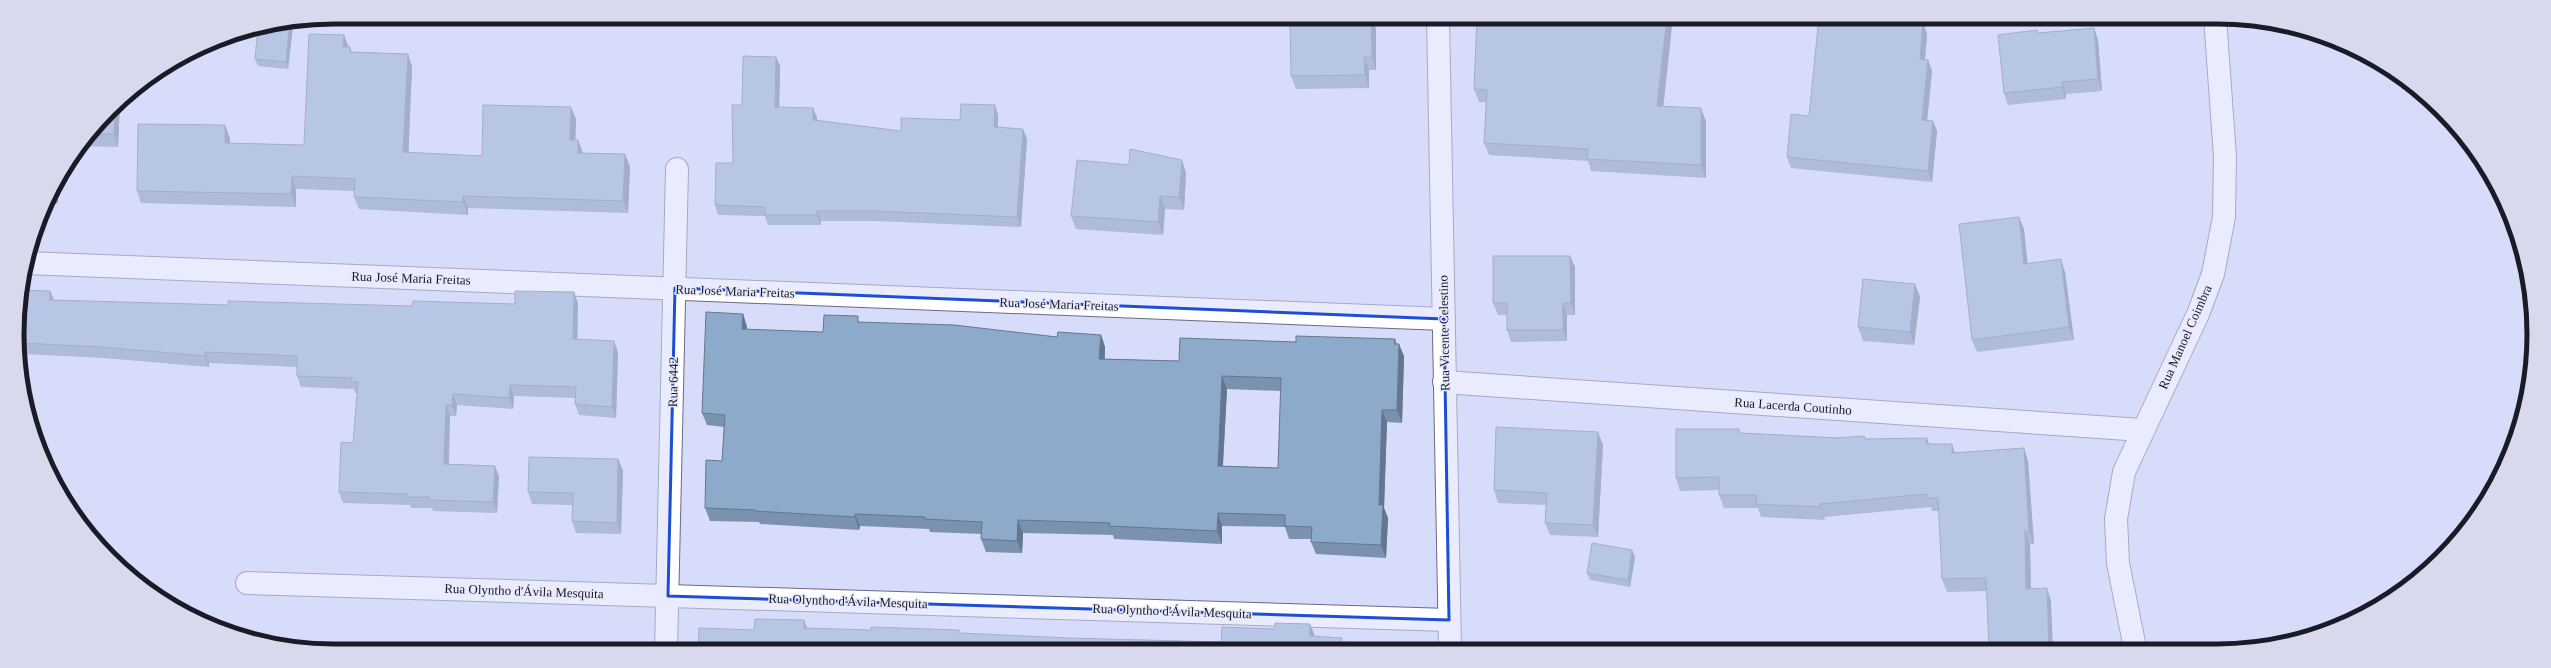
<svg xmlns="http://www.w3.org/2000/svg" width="2551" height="668" font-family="'Times New Roman',serif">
  <rect width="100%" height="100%" fill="#d8dcfb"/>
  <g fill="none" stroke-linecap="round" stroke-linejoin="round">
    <defs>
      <g id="minor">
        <path d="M1438,17l12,632"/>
        <path d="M26,263l1418,56"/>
        <path d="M1444,382l698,48"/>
        <path d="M247,583l1202,37"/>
        <path d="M2135,648l-17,-85 -2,-44 8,-47 74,-158 15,-40 11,-57 1,-60 -10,-140"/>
        <path d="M666,651l11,-482"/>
      </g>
    </defs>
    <use href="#minor" stroke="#686b86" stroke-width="24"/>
    <use href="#minor" stroke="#fff" stroke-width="22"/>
  </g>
  <g fill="#7a92af" fill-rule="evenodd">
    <path d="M1371,17l5,12v41h-7v18l-73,1 -5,-13z"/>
    <path d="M1477,17l186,90 43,14v57l-115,-7 -3,-10 -99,-6 -5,-12 2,-41h-7l-5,-13z"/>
    <path d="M291,21l2,5 -5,43 -30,-3 -3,-7 17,-36z"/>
    <path d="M1923,23l4,11 -2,26h3l4,11 -5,50h6l4,10 -5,51 -141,-14 -4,-11 22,-41z"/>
    <path d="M2094,28l4,12 4,51 -36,3v5l-58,6 -4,-12 34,-60z"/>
    <path d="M344,35l4,12h2l2,5 56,2 4,13 -4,86 74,3 94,-37 -1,21h3l5,13 42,1 5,13 -2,46 -160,-5v7l-109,-6 -5,-12 1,-6 -59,-2v18l-155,-4 -4,-12 93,-53v5l74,2z"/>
    <path d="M776,57l4,9 -1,42h34l4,10v2l84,11 59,-11 38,-5v12l25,2 4,10 -6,88 -146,-6h-54v4h-53l-3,-9 -47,-1 -3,-10 18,-42 9,-58z"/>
    <path d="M120,101l-2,46 -39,-1 3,-5z"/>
    <path d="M1186,173l-2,37 -19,-1 -2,26 -87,-6 -5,-13z"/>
    <path d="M58,180v24h-12l4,-10z"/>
    <path d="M2024,229l3,35 38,8 9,68 -97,12 -5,-12z"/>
    <path d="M1570,256l5,11v48h-8v26l-56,1 -4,-12v-15h-9l-5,-12z"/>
    <path d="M1915,284l5,13 -6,48 -51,-4 -5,-14z"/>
    <path d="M50,291l4,9 174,5 184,1 166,-3 -1,36 41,13 -2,66 -37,-3 -4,-11v-6l-61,-2 -1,13 -56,-4 -1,11h-6l-1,48 46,2 4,11 -2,36 -64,-2 -1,-3h-21l-1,-3 -67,-2 -4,-11 14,-49 4,-50h-2l-1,-4 -53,-2 -4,-11v-9l-88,-4v4l-105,-9 -82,-4 -4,-41z"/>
    <path d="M743,314l4,13v3l76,2 37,-10 197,15 44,-2 4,12v12l74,2 117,-19 100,2 8,12 -2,67 -15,-1 -3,86 4,10 -2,40 -70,-4 -5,-12v-3h-22l-4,-12 -63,-1v18l-108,-5 -1,-4 -90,-2 -1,20 -36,-1 -5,-13 1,-5 -52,-2 -1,-3 -69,-3 -1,4 -99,-6 -1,-2 -49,-1 -5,-13 17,-47 2,-34 -17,-2 -5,-12zM1227,389l54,2 -3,77 -55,-2z"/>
    <path d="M1741,433l125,6 61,-1 2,6 26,9 69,-5 4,13 6,83h-4l1,45 20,12 -65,-10 -39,1 -5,-13 -3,-68h-7l-1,-4 -107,10 1,3 -64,-3 -3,-9h-34l-5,-13v-5l-39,1 -4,-13z"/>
    <path d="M1603,445l-5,92 -48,-2 -5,-12 1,-18 -48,-2 -4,-13z"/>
    <path d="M618,459l5,12 -2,63 -45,-1 -4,-12v-16l-40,-1 -4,-12z"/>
    <path d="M1635,557l-5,30 -40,-7 -3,-7z"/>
  </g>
  <g fill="#63778e">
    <path d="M1371,17l5,12v41l-4,-13z"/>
    <path d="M1667,17h6l-11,102 -5,-13z"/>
    <path d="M290,21h1l2,5 -5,43 -2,-7z"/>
    <path d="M1923,23l4,11 -3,36 -4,-11z"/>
    <path d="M2094,28l4,12 4,51 -4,-12z"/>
    <path d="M344,35l5,13 -6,-1z"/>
    <path d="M408,54l4,13 -4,98 -5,-13z"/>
    <path d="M776,57l4,9 -1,51 -4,-10z"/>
    <path d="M1364,57l5,13v18l-4,-13z"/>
    <path d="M1928,60l4,11 -6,60 -4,-11z"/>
    <path d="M2062,82l4,12v5l-4,-12z"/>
    <path d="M120,101v1l-2,45 -4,-13 1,-27z"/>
    <path d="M995,105l3,10v22l-4,-10z"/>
    <path d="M571,107l5,12 -1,33 -5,-12z"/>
    <path d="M813,108l4,10v12l-4,-10z"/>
    <path d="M1701,108l5,13v57l-5,-13z"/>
    <path d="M1933,121l4,10 -5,51 -4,-11z"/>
    <path d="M225,125l5,13v17l-5,-12z"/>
    <path d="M1023,129l4,10 -6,88 -4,-10z"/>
    <path d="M578,140l5,13h-5z"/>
    <path d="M625,154l5,13 -2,46 -5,-12z"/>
    <path d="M1182,160l4,13 -2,37 -5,-13z"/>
    <path d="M292,176l4,13v18l-5,-13z"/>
    <path d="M58,180v24l-4,-11v-6z"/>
    <path d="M463,196l5,12v7l-5,-13z"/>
    <path d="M1160,196l5,13 -2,26 -5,-13z"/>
    <path d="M817,211l4,10v4l-4,-10z"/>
    <path d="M2019,217l5,12 5,48 -5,-13z"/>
    <path d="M1570,256l5,11v48l-4,-12z"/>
    <path d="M2061,259l4,13 9,68 -5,-13z"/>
    <path d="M1915,284l5,13 -6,48 -4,-13z"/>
    <path d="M50,291l4,11 -4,-2z"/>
    <path d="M574,292l4,11 -1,47 -4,-11z"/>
    <path d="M1563,303l4,12v26l-4,-11z"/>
    <path d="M743,314l4,13v15l-5,-13z"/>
    <path d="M1101,335l4,12 -1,24 -5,-12z"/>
    <path d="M1395,339l4,12v-7l5,12 -2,67 -5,-13z"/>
    <path d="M614,341l4,11 -2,66 -4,-11z"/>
    <path d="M205,352l4,11v4l-4,-11z"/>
    <path d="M1222,376l5,13 -5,90 -4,-13z"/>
    <path d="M510,385l4,11 -1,13 -4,-11z"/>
    <path d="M453,394l4,11 -1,11 -4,-11z"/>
    <path d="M446,405l4,11 -2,59 -4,-11z"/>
    <path d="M1382,410l5,12 -3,86 4,10 -2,40 -5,-13 -2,-40z"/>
    <path d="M1598,432l5,13 -5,92 -5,-12z"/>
    <path d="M1927,438l4,13 -5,-7z"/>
    <path d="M1952,444l4,13 -4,-4z"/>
    <path d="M2024,448l4,13 6,83 -5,-13z"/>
    <path d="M618,459l5,12 -2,63 -4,-11z"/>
    <path d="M495,466l4,11 -2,36 -4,-11z"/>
    <path d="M1820,504l4,13 1,3 -5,-13z"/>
    <path d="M1218,513l4,13v18l-5,-13z"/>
    <path d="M855,514l5,12 -1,4 -4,-13z"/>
    <path d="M1018,520l5,13 -1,20 -5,-12z"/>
    <path d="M2025,531l5,13 1,58 -5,-13z"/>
    <path d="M1632,550l3,7 -5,30 -2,-7z"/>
    <path d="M2047,588l4,13 2,48h-4z"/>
    <path d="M804,620l5,13 -5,-5z"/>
    <path d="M1310,624l5,12 -1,13 -4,-13z"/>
    <path d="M1376,643l2,7h-2z"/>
  </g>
  <g fill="#8eaacb" stroke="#63778e" fill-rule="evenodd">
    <path d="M1290,17h81l1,40h-8l1,18 -74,1z"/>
    <path d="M1477,17h190l-10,89 44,2v57l-114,-6 1,-10 -104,-6 3,-53 -13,-1z"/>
    <path d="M1819,17h27l77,6 -3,36 8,1 -6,60 11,1 -5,50 -141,-14 4,-43 18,2z"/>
    <path d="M290,21l-4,41 -31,-3 3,-32 14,-4z"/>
    <path d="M2094,28l4,51 -36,3v5l-58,6 -6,-58 39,-5 1,3z"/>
    <path d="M309,34l35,1 -1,12h7v5l58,2 -5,98 79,4 1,-51 88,2 -1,33h8v13l47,1 -2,47 -160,-5v6l-109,-5 1,-18 -63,-3 -1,18 -154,-3 1,-67 87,1v18l79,2z"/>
    <path d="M743,56l33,1 -1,50 38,1v12l88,11v-13l59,2 1,-16 34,1 -1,22 29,2 -6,88 -145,-6h-55v4h-52v-8l-50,-2 1,-42h17l-1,-58h10z"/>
    <path d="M115,107l-1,27h-24z"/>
    <path d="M1130,149l52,11 -3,37 -19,-1 -2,26 -87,-6 6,-56 52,5z"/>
    <path d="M54,187v6h-4z"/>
    <path d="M2019,217l5,47 37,-5 8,68 -97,13 -13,-116z"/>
    <path d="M1493,256h77l1,47h-8v27h-56v-27h-14z"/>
    <path d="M1863,279l52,5 -5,48 -52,-5z"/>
    <path d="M22,290l28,1v9l178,5v-4l184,5 1,-5 102,3v-13l59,1 -1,47 41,2 -2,66 -37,-3 1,-17 -66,-2 -1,13 -56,-4 -1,11h-6l-2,59 51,2 -2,36 -64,-2v-3h-22l1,-3 -69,-2 2,-50 12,1 5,-61h-7l1,-4 -55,-2v-20l-92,-4v4l-105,-9 -79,-4 -3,-30z"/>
    <path d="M706,312l37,2 -1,15 81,3 1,-17 34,1v6l96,3 103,12 1,-5 43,3 -2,24 80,2 1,-23 116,4v-6l99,3 -1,5h5l-2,66h-15l-3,95h4l-2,40 -70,-3 1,-15 -27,-1v-11l-67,-2 -1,18 -108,-5 1,-3 -92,-3 -1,21 -36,-2 1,-17 -57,-3v-2l-70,-3v3l-100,-6v-1l-50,-2 1,-48 16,1 3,-46 -23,-2zM1222,376l59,2 -3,90 -60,-2z"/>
    <path d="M1496,427l102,5 -5,93 -48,-2 2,-30 -53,-3z"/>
    <path d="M1676,429h63l1,4 98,5 26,-2 1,3 62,-1 -1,6h26v9l72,-5 5,83h-4l1,58 21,-1 2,61h-60l-3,-71 -44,1 -4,-81h-11v-4l-107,10v3l-64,-3 1,-9h-38v-18l-43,1z"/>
    <path d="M529,457l89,2 -1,64 -45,-2 1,-28 -45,-1z"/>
    <path d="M1592,543l40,7 -4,30 -41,-7z"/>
    <path d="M755,619l49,1v8l67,2v-3l88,3v3l110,5 152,4 1,-15 52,2 1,-6 35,1v12l32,2 -1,4 35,1v7h-678l1,-22 55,2z"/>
  </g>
  <path d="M0 0H2551V668H0ZM675,288l769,31 5,301 -781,-24z" fill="#d8dcfb" fill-opacity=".55" fill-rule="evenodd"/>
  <path fill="none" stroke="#1d4ed8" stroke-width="3" stroke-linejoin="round" d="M675,288l769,31 5,301 -781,-24z"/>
  <g text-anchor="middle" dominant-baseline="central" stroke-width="3" stroke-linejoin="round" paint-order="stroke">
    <g font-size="13" fill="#1a1b26" stroke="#e8eafd">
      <text transform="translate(411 278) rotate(2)">Rua José Maria Freitas</text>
      <text transform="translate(735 291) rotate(2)">Rua José Maria Freitas</text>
      <text transform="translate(1059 304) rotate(2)">Rua José Maria Freitas</text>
      <text transform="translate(1444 333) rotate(-91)">Rua Vicente Celestino</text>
      <text transform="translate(2185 337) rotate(-66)">Rua Manoel Coimbra</text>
      <text transform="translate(673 382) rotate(-89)">Rua 6442</text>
      <text transform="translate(1793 406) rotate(4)">Rua Lacerda Coutinho</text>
      <text transform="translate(524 591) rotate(2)">Rua Olyntho d'Ávila Mesquita</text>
      <text transform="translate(848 601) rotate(2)">Rua Olyntho d'Ávila Mesquita</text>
      <text transform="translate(1172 611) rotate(2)">Rua Olyntho d'Ávila Mesquita</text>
    </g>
  </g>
  <path d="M0 0H2551V668H0ZM334 24H2217A310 310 0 0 1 2527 334V334A310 310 0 0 1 2217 644H334A310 310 0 0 1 24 334V334A310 310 0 0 1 334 24Z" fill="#d8d9ec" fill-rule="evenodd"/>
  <path fill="none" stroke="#1a1b26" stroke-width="5" d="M334 24H2217A310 310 0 0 1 2527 334V334A310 310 0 0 1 2217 644H334A310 310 0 0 1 24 334V334A310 310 0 0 1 334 24Z"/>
</svg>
